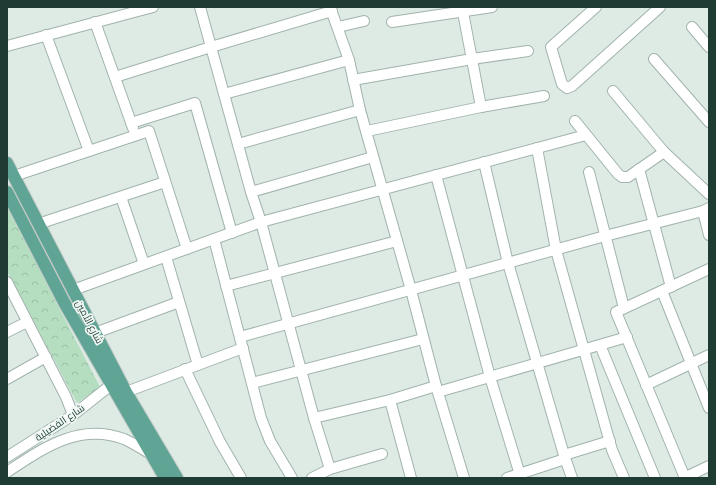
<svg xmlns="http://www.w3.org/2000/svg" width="716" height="485" font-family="'Nunito Sans',Cairo,sans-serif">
  <defs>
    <pattern id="park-crowns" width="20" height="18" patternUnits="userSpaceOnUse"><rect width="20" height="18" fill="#b5dec1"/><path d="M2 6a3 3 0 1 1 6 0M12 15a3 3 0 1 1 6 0" fill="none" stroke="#9bbfa6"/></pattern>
  </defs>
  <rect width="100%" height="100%" fill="#deebe5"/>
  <path fill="url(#park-crowns)" d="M7,207l93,180 -23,16 -70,-132z"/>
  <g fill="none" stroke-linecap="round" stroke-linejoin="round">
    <defs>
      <g id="minor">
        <path d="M200,7l51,185 10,30 53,196 16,51"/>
        <path d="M330,7l19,53 11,50 51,180 25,96 28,92"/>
        <path d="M462,7l19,100"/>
        <path d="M596,7l-45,40 11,37 5,4 5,-2 88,-79"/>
        <path d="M95,22l38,106"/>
        <path d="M392,22l100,-15"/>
        <path d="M338,27l26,-6"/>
        <path d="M692,27l17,20"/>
        <path d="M46,35l43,116"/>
        <path d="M7,46l146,-39"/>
        <path d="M654,59l55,63"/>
        <path d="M115,77l96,-30 121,-36"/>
        <path d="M353,80l119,-21 56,-8"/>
        <path d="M613,91l51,61 45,42"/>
        <path d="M224,94l125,-34"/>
        <path d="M575,121l43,53 4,3h6l36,-25"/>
        <path d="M131,123l64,-20 37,130"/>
        <path d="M367,131l114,-24 63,-11"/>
        <path d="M238,144l122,-34"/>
        <path d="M537,148l19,102 56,200 12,28"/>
        <path d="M484,162l24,101 56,192 8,23"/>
        <path d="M639,169l32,118"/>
        <path d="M589,172l35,136"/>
        <path d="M436,175l54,202 31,101"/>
        <path d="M14,176l135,-45 38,118"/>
        <path d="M251,192l122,-35"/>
        <path d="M121,197l23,67"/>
        <path d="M703,211l6,24"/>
        <path d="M38,224l127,-42"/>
        <path d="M214,239l47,179 9,23 22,37"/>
        <path d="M166,257l32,108"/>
        <path d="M7,282l59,115 7,18"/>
        <path d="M226,286l171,-45"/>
        <path d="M73,290l188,-68 325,-87"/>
        <path d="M662,291l47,117"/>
        <path d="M7,332l20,-10"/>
        <path d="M95,333l84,-31"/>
        <path d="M240,337l365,-101 98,-25 6,-3"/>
        <path d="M600,345l55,133"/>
        <path d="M185,369l35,73 21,36"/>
        <path d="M7,379l39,-22"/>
        <path d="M252,383l171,-44"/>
        <path d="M646,385l63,-30"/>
        <path d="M126,392l117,-44"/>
        <path d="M438,392l189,-55"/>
        <path d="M390,400l21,78"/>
        <path d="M314,418l76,-18 46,-14"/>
        <path d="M564,455l46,-14"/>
        <path d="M7,457l66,-42 38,-30"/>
        <path d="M7,472c35,-23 72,-50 117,-33 9,4 18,10 27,15"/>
        <path d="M312,478l18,-9 52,-15"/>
        <path d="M507,478l58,-19"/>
        <path d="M684,478l25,-12"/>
        <path d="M685,478l-69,-166 93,-43"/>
      </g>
      <g id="major">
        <path d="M7,163l119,229 51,86"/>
        <path d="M7,192l58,112 100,174"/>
      </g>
    </defs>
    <use href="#minor" stroke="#a1b3ac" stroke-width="12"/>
    <use href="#major" stroke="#c0c8c6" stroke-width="14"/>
    <use href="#minor" stroke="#fff" stroke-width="10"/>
    <use href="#major" stroke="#5fa494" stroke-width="12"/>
  </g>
  <g text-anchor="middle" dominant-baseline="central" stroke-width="3.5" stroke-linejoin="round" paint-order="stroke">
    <g font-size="10" fill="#1e3c34" stroke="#eff7f3">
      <text transform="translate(89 322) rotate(62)">شارع الأمين</text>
      <text transform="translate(60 423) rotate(-34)">شارع الفضيلية</text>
    </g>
  </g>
  <rect width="716" height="485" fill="none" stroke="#1e3c34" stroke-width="16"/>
</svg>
